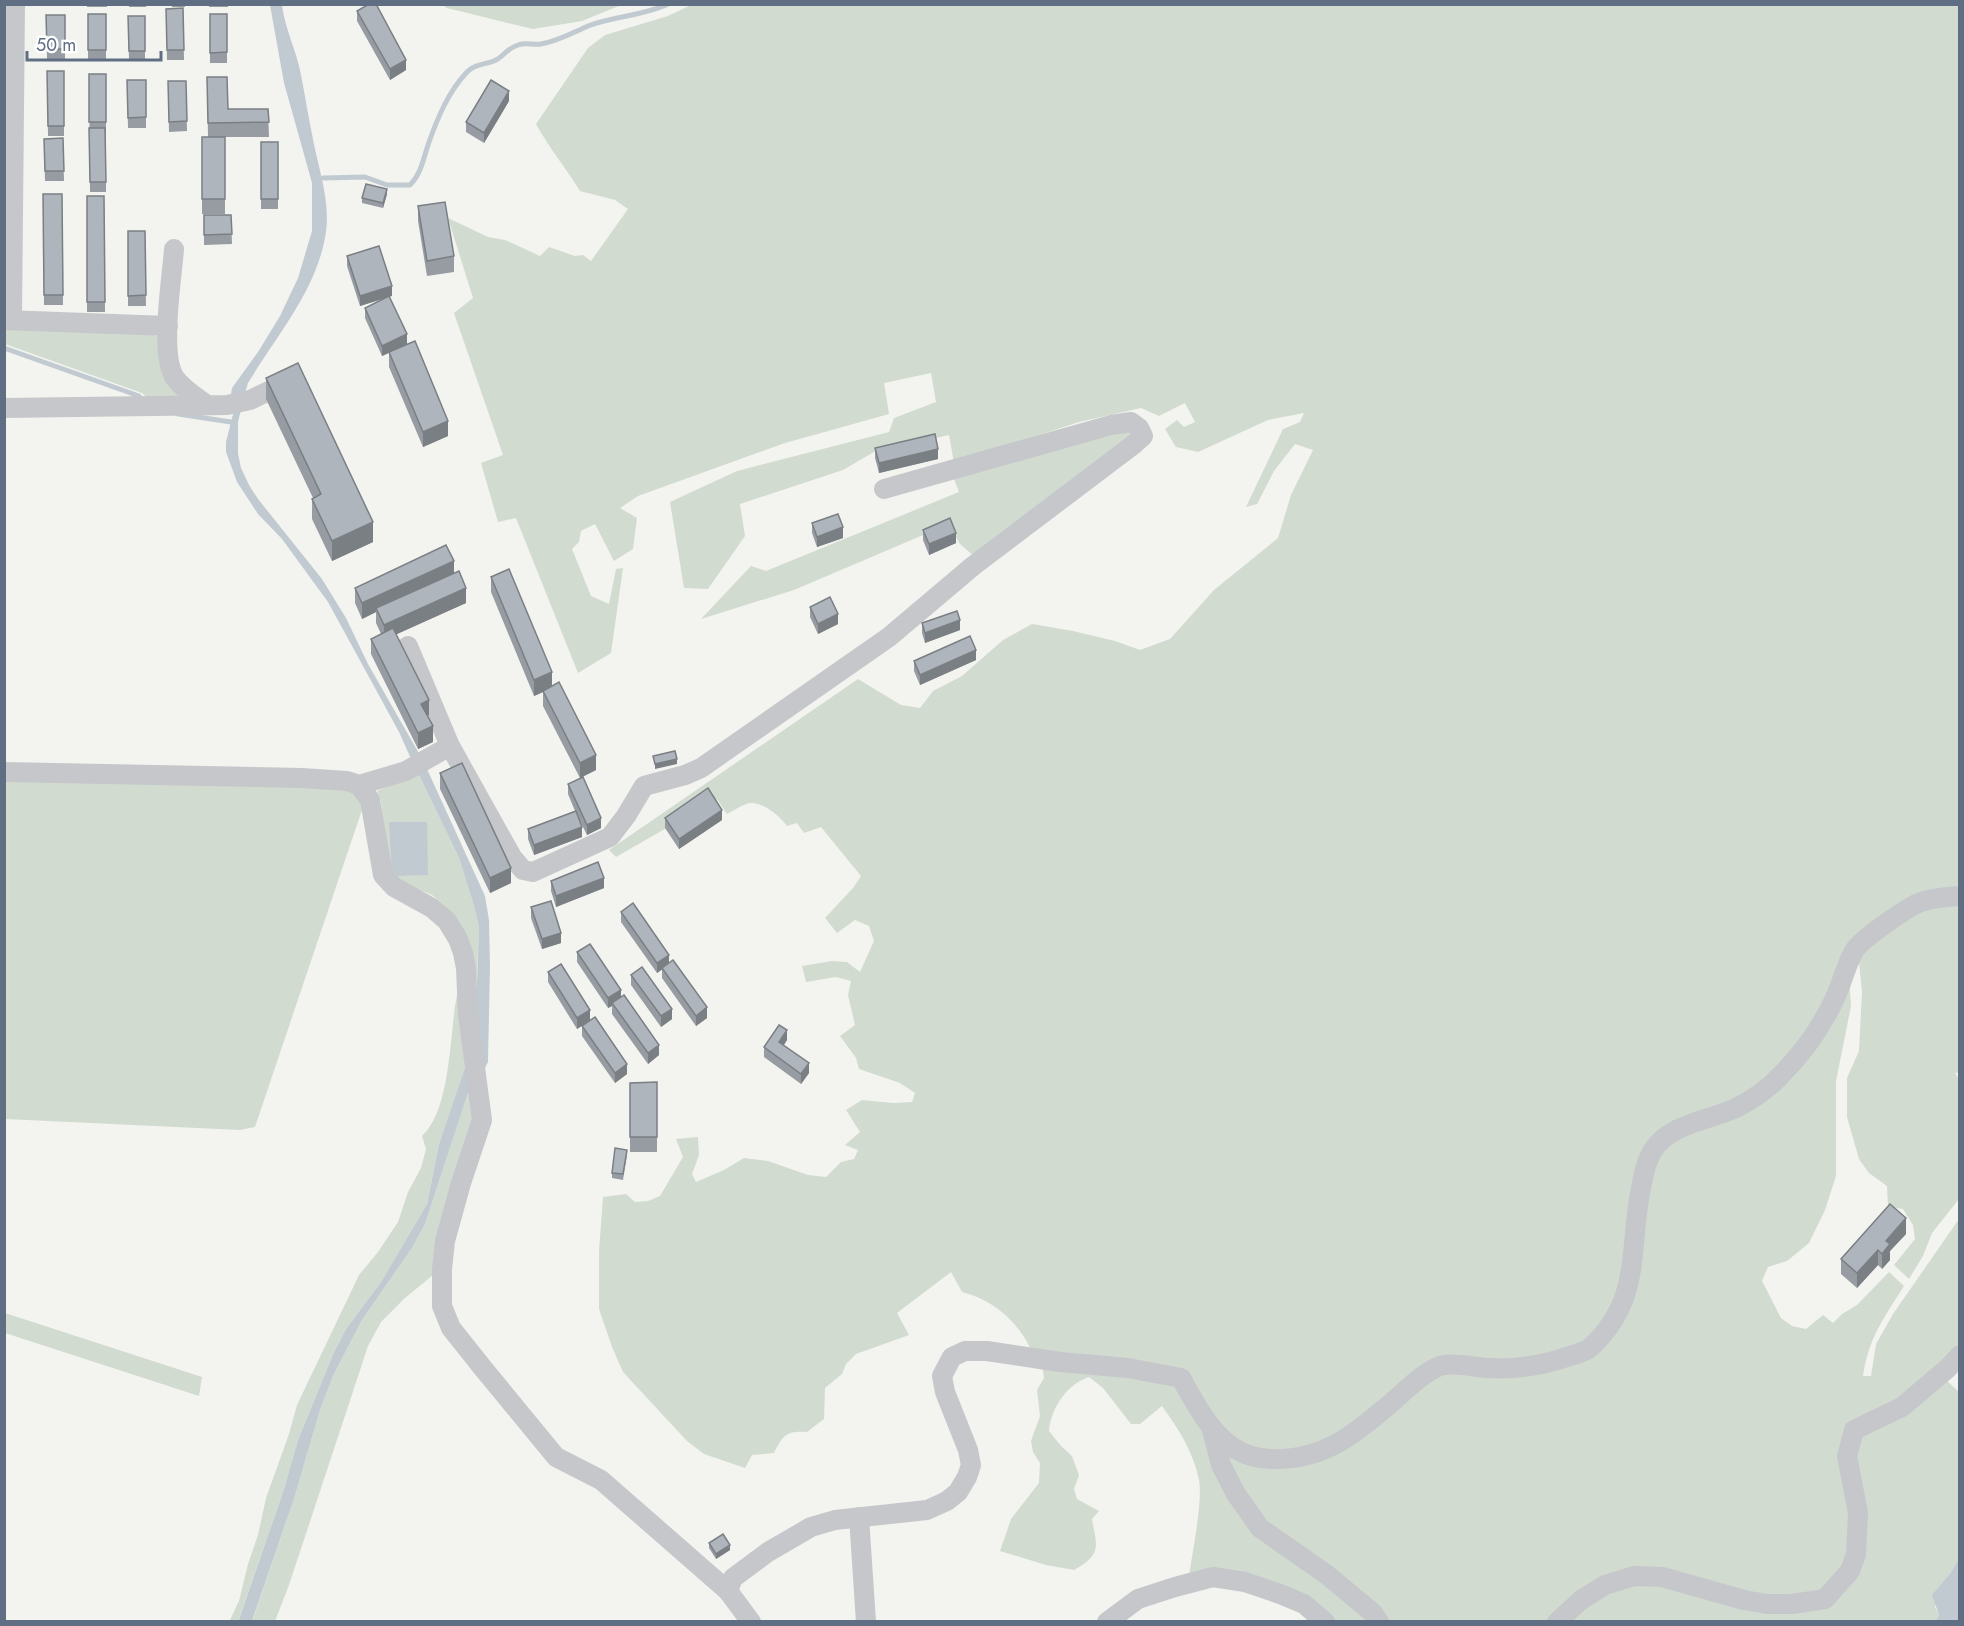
<svg xmlns="http://www.w3.org/2000/svg" width="1964" height="1626" font-family="Jost,sans-serif">
  <rect width="100%" height="100%" fill="#f3f4ef"/>
  <g fill="#d2dbd0">
    <path d="M443,5h178l-39,16 -49,8 -86,-21z"/>
    <path d="M691,5h1268v887l-86,38 -42,70 -70,88 -97,44 -40,160 -37,55 -38,13 -88,1 -125,80 -50,14 -57,-14 -46,-66 -150,-21c-13,-31 -39,-54 -71,-62l-11,-20 -54,41 12,22 -53,19 -10,10 -4,10 -17,14 -1,31 -17,13c-21,-1 -24,3 -33,21l-22,2 -7,13 -41,-14 -17,-13 -64,-69 -11,-25 -13,-38v-58l4,-54 23,-3 9,8 13,-1 12,-5 23,-39 -7,-18 22,-2 1,18 -7,19 4,8 28,-12 20,-12 24,3 40,14 18,2 15,-15 13,-3 4,-9 -13,-5 15,-13 -14,-22 16,-10 31,3 19,-1 3,-9 -15,-10 -41,-14 -3,-11 -16,-22 15,-11 -7,-30 3,-14 -15,-4 -30,5 -4,-16 30,-5 15,1 13,10 14,-31 -5,-15 -14,-6 -18,13 -12,-15 28,-30 8,-12 -40,-49 -17,6 -7,-10 -10,3c-7,-10 -24,-24 -37,-23 -7,1 -17,8 -23,11l-10,-15 -101,58 -7,-7 249,-171 43,26 19,3 13,-17 29,-15 41,-36 29,-16 41,7 42,10 25,9 30,-11 44,-49 64,-52 13,-43 22,-45 -18,-6 -21,27 -17,33 -11,3 37,-78 17,-7 4,-9 -36,7 -70,32 -22,-5 -11,-18 12,-9 7,7 11,-5 -10,-19 -26,13 -18,-8 -62,14 -125,41 -5,-28 -75,17 -31,18 -103,34 5,32 -37,53 -24,-1 -14,-86 67,-31 152,-39 5,-14 42,-16 -5,-29 -47,10 5,31 -104,29 -147,53 -18,12 17,10 -4,31 -19,12 -19,-37 -14,7 -2,11 -7,7 19,47 18,8 7,-35 7,-1 -12,85 -33,20 -62,-155 -18,4 -17,-59 22,-8 -49,-142 19,-15 -25,-80 40,19 17,3 35,16 9,-9 26,9 8,-1 8,6 37,-52 -13,-9 -35,-9c-14,-23 -31,-43 -44,-67l52,-76 17,-13 63,-19z"/>
    <path d="M4,324l148,10 6,3 26,60 -33,4 -9,-8 -137,-49z"/>
    <path d="M1127,428l3,8 -155,121 -15,-13 -11,-20 -155,66 -93,29 50,-53 15,5 193,-79 -7,-18z"/>
    <path d="M418,773l41,85 15,48 5,21 -4,90 -16,-93 -16,-20 -11,-9 -25,-10 -19,-11 -7,-72 -4,-11z"/>
    <path d="M5,777l334,8 27,13 -111,329 -15,3 -235,-11z"/>
    <path d="M1959,900l1,172 -5,1 5,8 -1,118 -27,34 -9,23 -14,23 -15,-14 21,-26 -2,-14 -10,-16 -15,-2 -1,-21 -18,-13 -10,-14 -12,-42v-39l12,-27 3,-59 -4,-40 60,-44z"/>
    <path d="M462,969l3,101 -26,74 -12,60 -46,78 -35,47 -12,23 -36,88 -15,52 -45,129 -9,1 10,-21 9,-37 10,-29 8,-37 23,-64 8,-29 62,-130 19,-23 20,-30 10,-30 13,-24 5,-19 -4,-13c27,-24 28,-95 33,-130 2,-12 5,-25 7,-37z"/>
    <path d="M1849,976l2,30 -15,75v95l-11,34 -16,33 -22,18 -19,6 -6,14 19,37 11,8 14,3 17,-14 10,8 9,-9 15,-9 32,-33 15,14c-20,32 -35,51 -41,90h8l5,-32 17,-30 66,-95 1,133 -59,52 -49,24 4,106 -22,52 -42,15 -159,-27 -80,47h-171l-120,-94 -37,-75 87,7 130,-89 108,-2 70,-48 29,-150 20,-31 96,-45z"/>
    <path d="M472,1081l6,41 -45,153 -28,23 -24,24 -13,24 -79,239 -14,36 -23,1 42,-123 26,-89 13,-34 29,-56 50,-72 13,-24z"/>
    <path d="M5,1313l197,64 -3,19 -194,-63z"/>
    <path d="M1040,1363l138,19 30,47 23,67 142,125h-40l-26,-22 -118,-22c3,-24 14,-75 10,-97 -5,-27 -21,-52 -37,-74l-22,18h-9l-28,-36 -14,-11c-22,7 -38,31 -40,54l12,15 11,10 7,19 -5,14 3,10 22,12 -7,8c5,28 10,35 -18,51l-28,-5 -46,-14 11,-32 28,-36 1,-20 -7,-11 -2,-11 9,-25 -3,-26 7,-12 -1,-7z"/>
    <path d="M1944,1378l15,14v167l-24,48 4,8 -3,6 -371,1 19,-17 50,-24 158,28 63,-35 -2,-118 6,-22z"/>
  </g>
  <g fill="#c2cad1">
    <path d="M270,5h12c3,25 15,46 19,70 4,20 7,40 11,59 6,35 20,68 13,104 -10,54 -50,100 -77,145l-4,13 -14,4 2,-12 26,-36 22,-36 18,-38 14,-47v-48l-28,-100z"/>
    <path d="M234,410h7l-3,12v32l3,14 8,17 9,14 64,80 24,39 22,46 53,93 -9,4 -13,-29 -71,-130 -46,-63 -24,-25 -21,-32 -11,-30v-10z"/>
    <path d="M427,769l58,127 4,24 1,47 -2,95 -3,6 -13,13 -47,143 -13,24 -50,72 -29,56 -13,34 -26,89 -42,122 -14,1 45,-130 15,-52 36,-88 12,-23 35,-47 46,-78 12,-60 36,-105 4,-112 -5,-21 -15,-48 -41,-85z"/>
    <path d="M389,822h38l1,53 -36,1z"/>
    <path d="M1959,1559v62h-23l3,-6 -7,-20 18,-21z"/>
  </g>
  <g fill="none" stroke-linecap="round" stroke-linejoin="round">
    <g stroke="#c2cad1" stroke-width="5">
      <path d="M323,178l42,-1 22,8h23c11,-11 13,-25 18,-40 9,-26 20,-53 39,-73 9,-9 19,-7 29,-12 8,-4 10,-11 22,-15 7,-3 15,0 23,-1 17,-3 31,-11 47,-18 26,-10 55,-10 80,-22"/>
      <path d="M4,348l135,48"/>
      <path d="M178,414l53,8"/>
    </g>
    <g stroke="#c5c7cb" stroke-width="20">
      <path d="M174,249c-2,29 -15,106 1,129 8,11 21,19 32,27"/>
      <path d="M4,320l164,6"/>
      <path d="M12,320l3,-316"/>
      <path d="M4,408l223,-3 23,-5 40,-19"/>
      <path d="M408,646l42,100 62,111 11,13 10,2 77,-35 16,-21 18,-30 41,-11 16,-7 188,-131 84,-71 160,-121 10,-9 -4,-8 -8,-6 -20,3 -227,64"/>
      <path d="M4,772l298,6 45,3 12,4 11,15 13,75 11,12 38,21 15,13 11,18 5,14 3,15 2,47 14,105 -21,63 -16,58 -3,28v37l9,22 31,39 74,90 45,23 127,111"/>
      <path d="M359,785l47,-14 44,-25"/>
      <path d="M1212,1430l9,35 15,29 24,34 66,46 47,39 6,9"/>
      <path d="M859,1517l7,105"/>
      <path d="M751,1622l-23,-31 5,-13 35,-26 43,-25 24,-7 92,-10 20,-9 11,-9 9,-15 4,-12 -3,-15 -23,-58 -3,-16 10,-19 13,-6h22l73,11 68,6 53,10c13,23 25,47 45,64 29,26 78,19 110,2 19,-10 37,-26 54,-40 13,-11 37,-36 54,-39 15,-2 29,2 44,3 28,2 56,-3 82,-12 7,-2 15,-4 21,-9 50,-47 38,-94 49,-154 3,-15 5,-30 13,-43 18,-27 55,-29 83,-42 16,-8 33,-20 45,-33 22,-22 41,-49 54,-77 7,-15 11,-33 19,-47 7,-12 49,-40 62,-47 14,-6 29,-7 44,-8"/>
      <path d="M1107,1622l31,-23 37,-12 38,-10 32,5 35,12 24,10 21,18"/>
      <path d="M1557,1622l24,-22 24,-15 29,-9 28,1 82,23 23,4h25l33,-5 25,-28 6,-17 2,-41 -11,-57 7,-26 48,-23 46,-39 12,-13"/>
    </g>
  </g>
  <g fill="#969ca2">
    <rect x="87" y="4" width="20" height="3"/>
    <rect x="129" y="4" width="17" height="3"/>
    <rect x="172" y="4" width="13" height="3"/>
    <rect x="209" y="4" width="19" height="3"/>
    <path d="M183,8l1,52h-17l-1,-51z"/>
    <path d="M357,11l49,59 -16,10 -33,-59z"/>
    <rect x="88" y="14" width="18" height="46"/>
    <rect x="210" y="14" width="17" height="49"/>
    <path d="M46,15h19v44h-18z"/>
    <path d="M128,16h17v45h-16z"/>
    <path d="M47,71h17v65h-16z"/>
    <path d="M89,74h17v118h-16z"/>
    <path d="M207,77l21,32h40l1,28h-44v77h-23v-77h6z"/>
    <path d="M127,80h19v48h-18z"/>
    <path d="M168,81h18l1,50 -18,1z"/>
    <path d="M509,101l-25,42 -18,-11v-10z"/>
    <path d="M63,138l1,43h-19l-1,-42z"/>
    <rect x="261" y="142" width="17" height="67"/>
    <path d="M43,194h19l1,111h-19z"/>
    <path d="M387,194l-4,14 -21,-5v-5z"/>
    <path d="M87,196h17l1,116h-18z"/>
    <path d="M418,206l36,50v16l-27,4 -9,-55z"/>
    <path d="M204,215h27l1,29 -28,1z"/>
    <path d="M128,231h17l1,75h-18z"/>
    <path d="M347,256l45,40h-3l18,48 -10,5 51,87 -25,11 -34,-80v-14l-7,3 -17,-38v-10l23,-11 -28,9 -13,-40z"/>
    <path d="M266,378l107,164 -41,19 -20,-42v-20l1,-1 -47,-99z"/>
    <path d="M875,448l63,11 -59,14 -4,-15z"/>
    <path d="M812,523l31,15 -26,9 -5,-14z"/>
    <path d="M923,530l33,13 -27,12 -6,-15z"/>
    <path d="M454,573l12,30 -70,31 33,81 -2,1 6,26 -15,7 -47,-95v-15l10,-5 -5,-11v-11l-14,7 -7,-16v-15z"/>
    <path d="M491,577l61,109 44,84 -16,8 -37,-72v-14l-9,4 -43,-104z"/>
    <path d="M810,607l28,17 -20,10 -8,-17z"/>
    <path d="M922,623l38,7 -35,13 -3,-10z"/>
    <path d="M976,660l-56,25 -6,-14v-10z"/>
    <path d="M440,773l71,110 -21,10 -50,-104z"/>
    <path d="M568,784l33,44 -14,7 -8,-16 3,18 -48,18 -6,-16v-10l47,-18 -7,-17z"/>
    <path d="M665,818l57,2 -43,29 -14,-21z"/>
    <path d="M551,881l53,7 -48,19 -5,-16z"/>
    <path d="M531,907l30,36 -19,6 -11,-31z"/>
    <path d="M621,912l48,51 38,55 -11,8 -34,-48v-9l-5,4 -36,-51z"/>
    <path d="M577,952l44,45 38,58 -11,9 -36,-50v-8l-4,2 -31,-46z"/>
    <path d="M548,972l42,48 37,54 -12,9 -33,-47v-10l6,-4 -11,7 -29,-47z"/>
    <path d="M631,975l41,44 -11,8 -30,-42z"/>
    <path d="M787,1040l-3,5 25,28 -8,11 -37,-27v-10z"/>
    <path d="M657,1082v70h-27v-69z"/>
    <path d="M627,1155l-4,25 -11,-2v-5z"/>
    <path d="M1906,1234l-16,17v9l-8,9 -4,-4 -21,23 -16,-14v-15z"/>
    <path d="M709,1543l21,7 -14,9 -7,-11z"/>
  </g>
  <g fill="#7a7f84">
    <path d="M406,60v10l-16,10v-11z"/>
    <path d="M509,91v10l-25,42v-10z"/>
    <path d="M387,189v5l-4,14v-5z"/>
    <path d="M392,286v10l-32,10v-10z"/>
    <path d="M407,334v10l-25,12v-10z"/>
    <path d="M448,421v15l-25,11v-15z"/>
    <path d="M938,449v10l-59,14v-10z"/>
    <path d="M373,522v20l-41,19v-20z"/>
    <path d="M843,527v11l-26,9v-10z"/>
    <path d="M956,533v10l-27,12v-11z"/>
    <path d="M454,561v15l-78,32v4l-14,7v-16z"/>
    <path d="M466,588v15l-82,37v-15z"/>
    <path d="M838,614v10l-20,10v-10z"/>
    <path d="M960,620v10l-35,13v-10z"/>
    <path d="M976,650v10l-56,25v-10z"/>
    <path d="M552,672v16l-18,8v-16z"/>
    <path d="M429,700v15l-8,4v-15z"/>
    <path d="M433,726v16l-15,7v-16z"/>
    <path d="M596,755v15l-16,8v-15z"/>
    <path d="M677,759v5l-22,5v-5z"/>
    <path d="M722,810v10l-43,29v-10z"/>
    <path d="M601,818v10l-14,7v-10z"/>
    <path d="M582,827v10l-48,18v-10z"/>
    <path d="M511,868v15l-21,10v-15z"/>
    <path d="M604,878v10l-48,19v-11z"/>
    <path d="M561,933v10l-19,6v-10z"/>
    <path d="M669,955v10l-12,8v-10z"/>
    <path d="M621,990v10l-9,3v3l-4,2v-10z"/>
    <path d="M707,1007v11l-11,8v-10z"/>
    <path d="M672,1009v10l-11,8v-11z"/>
    <path d="M590,1010v10l-13,9v-11z"/>
    <path d="M787,1030v10l-8,12v-10z"/>
    <path d="M659,1045v10l-11,9v-11z"/>
    <path d="M809,1063v10l-8,11v-10z"/>
    <path d="M627,1064v10l-12,9v-10z"/>
    <path d="M1906,1218v16l-16,17v9l-8,9v-15l4,-13z"/>
    <path d="M1878,1250v15l-21,23v-15z"/>
    <path d="M730,1545v5l-14,9v-5z"/>
  </g>
  <g fill="#afb5bc" stroke="#7a7f84" stroke-width="1.5">
    <path d="M369,4h7l30,56 -16,9 -33,-58z"/>
    <path d="M183,8l1,42h-17l-1,-41z"/>
    <rect x="88" y="14" width="18" height="36"/>
    <path d="M210,14h17v38l-17,1z"/>
    <path d="M46,15h19v34h-18z"/>
    <path d="M128,16h17v35h-16z"/>
    <path d="M47,71h17v55h-16z"/>
    <rect x="89" y="74" width="17" height="48"/>
    <path d="M207,77h20l1,32h40l1,13 -61,1z"/>
    <path d="M127,80h19v37l-18,1z"/>
    <path d="M491,80l18,11 -25,42 -18,-11z"/>
    <path d="M168,81h18l1,40 -18,1z"/>
    <path d="M89,128h16l1,54h-16z"/>
    <rect x="202" y="137" width="23" height="62"/>
    <path d="M63,138l1,33h-19l-1,-32z"/>
    <rect x="261" y="142" width="17" height="57"/>
    <path d="M366,184l21,5 -4,14 -21,-5z"/>
    <path d="M43,194h19l1,101h-19z"/>
    <path d="M87,196h17l1,106h-18z"/>
    <path d="M445,202l9,54 -27,5 -9,-55z"/>
    <path d="M204,215h27l1,19 -28,1z"/>
    <path d="M128,231h17l1,64 -18,1z"/>
    <path d="M379,246l13,40 -32,10 -13,-40z"/>
    <path d="M389,296l18,38 -25,12 -17,-38z"/>
    <path d="M415,341l33,80 -25,11 -34,-80z"/>
    <path d="M298,363l75,159 -41,19 -20,-42 9,-5 -55,-116z"/>
    <path d="M935,434l3,15 -59,14 -4,-15z"/>
    <path d="M838,514l5,13 -26,10 -5,-14z"/>
    <path d="M950,518l6,15 -27,11 -6,-14z"/>
    <path d="M446,545l8,16 -92,42 -7,-15z"/>
    <path d="M509,569l43,103 -18,8 -43,-103z"/>
    <path d="M459,571l7,17 -82,37 -8,-17z"/>
    <path d="M830,597l8,17 -20,10 -8,-17z"/>
    <path d="M957,611l3,9 -35,13 -3,-10z"/>
    <path d="M393,628l36,72 -8,4 12,22 -15,7 -47,-94z"/>
    <path d="M970,636l6,14 -56,25 -6,-14z"/>
    <path d="M559,682l37,73 -16,8 -37,-72z"/>
    <path d="M675,751l2,8 -22,5 -2,-8z"/>
    <path d="M462,763l49,105 -21,10 -50,-105z"/>
    <path d="M583,777l18,41 -14,7 -19,-41z"/>
    <path d="M708,788l14,22 -43,29 -14,-21z"/>
    <path d="M576,811l6,16 -48,18 -6,-16z"/>
    <path d="M598,862l6,16 -48,18 -5,-15z"/>
    <path d="M551,901l10,32 -19,6 -11,-32z"/>
    <path d="M633,903l36,52 -12,8 -36,-51z"/>
    <path d="M590,944l31,46 -13,8 -31,-46z"/>
    <path d="M673,960l34,47 -11,9 -34,-48z"/>
    <path d="M561,964l29,46 -13,8 -29,-46z"/>
    <path d="M642,967l30,42 -11,7 -30,-41z"/>
    <path d="M624,995l35,50 -11,8 -36,-50z"/>
    <path d="M595,1017l32,47 -12,9 -33,-47z"/>
    <path d="M779,1025l8,5 -8,12 30,21 -8,11 -37,-27z"/>
    <path d="M657,1082v55h-27v-54z"/>
    <path d="M615,1148l12,2 -4,24 -11,-1z"/>
    <path d="M1890,1204l16,14 -20,23 4,3 -8,10 -4,-4 -21,23 -16,-14z"/>
    <path d="M723,1534l7,11 -14,9 -7,-11z"/>
  </g>
  <rect width="1964" height="1626" fill="none" stroke="#606e83" stroke-width="12"/>
  <path d="M27 51v9h134v-9" fill="none" stroke="#606e83" stroke-width="3"/>
  <text x="36" y="51" font-size="18" fill="#606e83" stroke="#ffffff" stroke-width="4.5" paint-order="stroke">50 m</text>
</svg>
